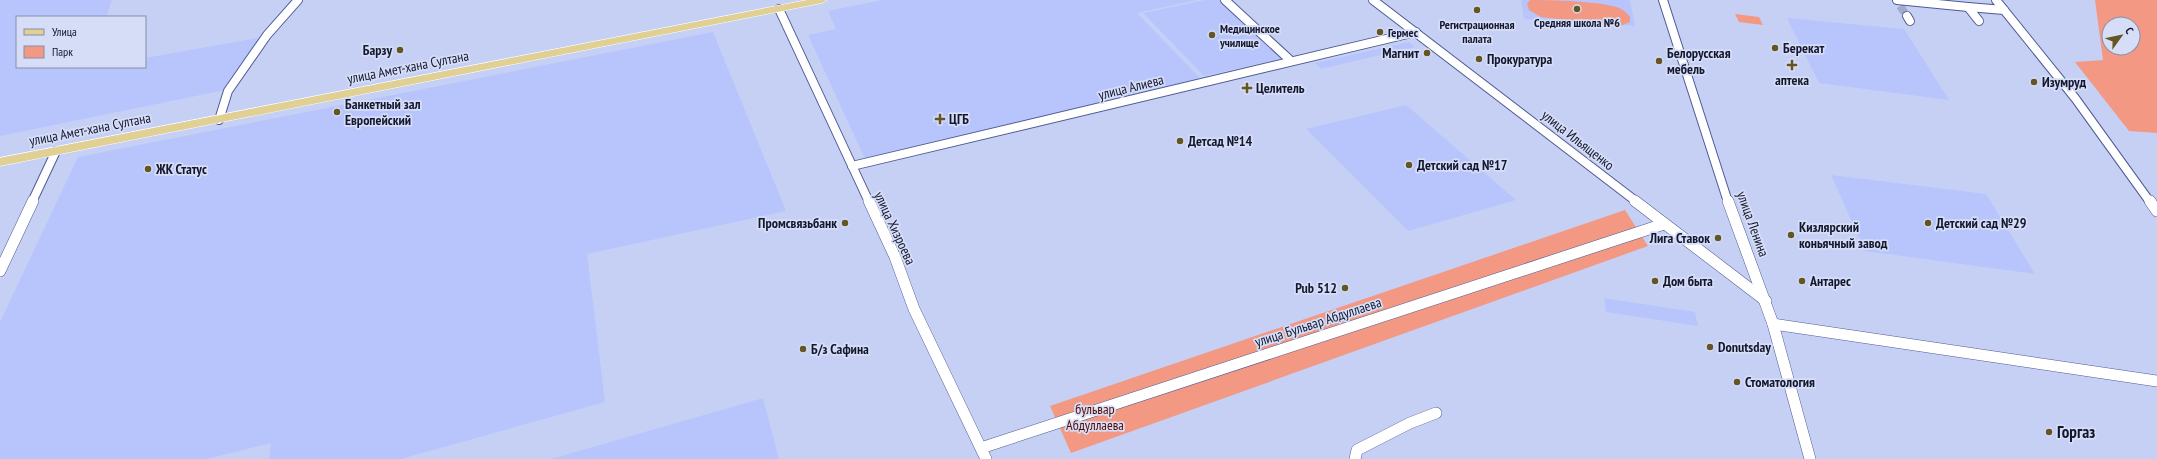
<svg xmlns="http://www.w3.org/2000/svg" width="2157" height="459" font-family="'PT Sans Narrow',sans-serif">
  <rect width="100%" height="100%" fill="#c6d0f5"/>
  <g fill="#b7c5fc">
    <path d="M0,0h112l-6,17h-89v50h128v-9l124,-22 -39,53 -230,47z"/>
    <path d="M882,0h315l-60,13 64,66 -336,80 -57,-124 28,-6 -8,-18z"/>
    <path d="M1205,0h17l62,58 -80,18 -61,-63z"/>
    <path d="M1521,0h109l5,26 -111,-7z"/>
    <path d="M1787,18l117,11 45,71 -130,-17z"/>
    <path d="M713,32l73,179 -199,43 18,148 -204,57h-132l2,-16 -64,16h-207v-137l78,-165z"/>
    <path d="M1409,42l6,5 -94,22 -6,-6z"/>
    <path d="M1406,105l110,95 -108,31 -102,-102z"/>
    <path d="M1831,175l155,19 49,80 -170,-23z"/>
    <path d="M1604,298l91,14 3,14 -92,-14z"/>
    <path d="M763,398l16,61h-228z"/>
  </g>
  <g fill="#f29883" fill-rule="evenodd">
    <path d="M1530,0c18,0 77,1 91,9 4,2 7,5 9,8v5l-10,4 -79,-9 -12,-7 -2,-6z"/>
    <path d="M2095,0h62v133l-28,-2 -54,-69 28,-2zM2109,24h24v24h-24z"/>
    <path d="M1735,14l24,3 4,8 -24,-3z"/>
    <path d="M1625,210l23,36 -577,207 -21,-47z"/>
  </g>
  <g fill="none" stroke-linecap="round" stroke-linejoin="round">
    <path stroke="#a2abcd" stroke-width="8" stroke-dasharray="8 4.5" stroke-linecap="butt" d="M1900,6l7,10"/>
    <defs>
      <g id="minor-far1">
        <path d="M1225,0l66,61"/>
        <path d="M1373,0l264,202"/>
        <path d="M1663,0l65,202"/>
        <path d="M1897,0l71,7 11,14"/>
        <path d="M1996,0l79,98 75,104"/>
        <path d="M1968,7l36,3"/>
        <path d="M779,9l90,193"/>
        <path d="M1907,16l3,5"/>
        <path d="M219,120l9,-29 39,-56 31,-35"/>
        <path d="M852,166l564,-134"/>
        <path d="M32,202l24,-51"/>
      </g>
      <g id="minor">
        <path d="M869,201l26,56 19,52 72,150"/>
        <path d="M1635,201l131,100"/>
        <path d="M1728,201l45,123 37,135"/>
        <path d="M2150,201l7,10"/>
        <path d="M0,271l33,-70"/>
        <path d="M1773,324l384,57"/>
        <path d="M981,448l683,-224"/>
        <path d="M1355,459l2,-9 53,-27 26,-10"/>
      </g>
      <path id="major" d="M807,0h20l-5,3 -822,163v-8z"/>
    </defs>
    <use href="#minor-far1" stroke="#4f5b92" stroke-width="10"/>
    <use href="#minor" stroke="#4f5b92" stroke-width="12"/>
    <use href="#major" stroke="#fff" stroke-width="1"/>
    <use href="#minor-far1" stroke="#fff" stroke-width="8"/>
    <use href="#minor" stroke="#fff" stroke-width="11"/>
    <use href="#major" fill="#e0d093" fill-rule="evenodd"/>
  </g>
  <g fill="#645623" stroke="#d6ddf7" stroke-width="1.5">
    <circle cx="1577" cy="9" r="4"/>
    <circle cx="1477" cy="10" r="4"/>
    <circle cx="1380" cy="32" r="4"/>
    <circle cx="1212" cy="35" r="4"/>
    <circle cx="1775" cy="48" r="4"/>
    <circle cx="400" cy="50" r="4"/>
    <circle cx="1427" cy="53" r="4"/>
    <circle cx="1479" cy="59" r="4"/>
    <circle cx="1659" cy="61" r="4"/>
    <path d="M1790 59h4v4h4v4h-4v4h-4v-4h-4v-4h4z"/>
    <circle cx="2034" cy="82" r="4"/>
    <path d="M1245 82h4v4h4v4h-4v4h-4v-4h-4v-4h4z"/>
    <circle cx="337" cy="112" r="4"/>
    <path d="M938 113h4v4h4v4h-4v4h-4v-4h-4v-4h4z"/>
    <circle cx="1180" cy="141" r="4"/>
    <circle cx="1409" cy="165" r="4"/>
    <circle cx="148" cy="169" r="4"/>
    <circle cx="845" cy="223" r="4"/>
    <circle cx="1928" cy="223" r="4"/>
    <circle cx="1791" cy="235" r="4"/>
    <circle cx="1718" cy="238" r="4"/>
    <circle cx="1655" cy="281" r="4"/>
    <circle cx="1802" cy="281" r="4"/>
    <circle cx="1345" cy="288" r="4"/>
    <circle cx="1710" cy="347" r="4"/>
    <circle cx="803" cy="349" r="4"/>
    <circle cx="1737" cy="382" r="4"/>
    <circle cx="2049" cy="432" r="4"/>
  </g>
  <g text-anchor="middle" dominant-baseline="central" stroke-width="3.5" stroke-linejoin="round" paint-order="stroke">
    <g font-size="12" font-weight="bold" fill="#14182f" stroke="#d6ddf7">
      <text x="1577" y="22">Средняя школа №6</text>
      <text x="1477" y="24">Регистрационная<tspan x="1477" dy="14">палата</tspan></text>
      <text x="1220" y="28" text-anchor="start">Медицинское<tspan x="1220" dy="14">училище</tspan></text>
      <text x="1388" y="32" text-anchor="start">Гермес</text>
    </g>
    <g font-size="14" font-weight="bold" fill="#14182f" stroke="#d6ddf7" text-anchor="start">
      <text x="1783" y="48">Берекат</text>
      <text x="392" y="50" text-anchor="end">Барзу</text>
      <text x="1419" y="53" text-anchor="end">Магнит</text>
      <text x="1667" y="53">Белорусская<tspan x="1667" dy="16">мебель</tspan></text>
      <text x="1487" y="59">Прокуратура</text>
      <text x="1792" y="80" text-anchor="middle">аптека</text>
      <text x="2042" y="82">Изумруд</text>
      <text x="1256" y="88">Целитель</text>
      <text x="345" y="104">Банкетный зал<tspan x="345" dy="16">Европейский</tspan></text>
      <text x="949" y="119">ЦГБ</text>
      <text x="1188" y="141">Детсад №14</text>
      <text x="1417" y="165">Детский сад №17</text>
      <text x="156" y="169">ЖК Статус</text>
      <text x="837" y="223" text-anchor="end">Промсвязьбанк</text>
      <text x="1936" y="223">Детский сад №29</text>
      <text x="1799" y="227">Кизлярский<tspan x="1799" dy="16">коньячный завод</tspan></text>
      <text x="1710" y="238" text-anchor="end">Лига Ставок</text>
      <text x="1663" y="281">Дом быта</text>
      <text x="1810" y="281">Антарес</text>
      <text x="1337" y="288" text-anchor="end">Pub 512</text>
      <text x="1718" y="347">Donutsday</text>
      <text x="811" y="349">Б/з Сафина</text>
      <text x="1745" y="382">Стоматология</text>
    </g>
    <g font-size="14" fill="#14182f" stroke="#d6ddf7">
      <text transform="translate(408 67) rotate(-11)">улица Амет-хана Султана</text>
      <text transform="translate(1131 87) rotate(-14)">улица Алиева</text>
      <text transform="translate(90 129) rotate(-11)">улица Амет-хана Султана</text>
      <text transform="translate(1578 140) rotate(38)">улица Ильященко</text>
      <text transform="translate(1753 224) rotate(70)">улица Ленина</text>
      <text transform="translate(895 228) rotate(65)">улица Хизроева</text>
      <text transform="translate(1318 322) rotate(-18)">улица Бульвар Абдуллаева</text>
    </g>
    <g font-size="14" fill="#560c00" stroke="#d6ddf7">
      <text x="1095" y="409">бульвар<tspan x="1095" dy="16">Абдуллаева</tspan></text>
    </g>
    <g font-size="17" font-weight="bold" fill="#14182f" stroke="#d6ddf7" text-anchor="start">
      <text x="2057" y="432">Горгаз</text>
    </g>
  </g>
  <rect x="16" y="16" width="130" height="52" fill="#d6ddf7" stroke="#888ea7"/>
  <rect x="24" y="29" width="20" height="6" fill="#e0d093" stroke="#888ea7"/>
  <text x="52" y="36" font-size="12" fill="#14182f">Улица</text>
  <rect x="24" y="46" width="20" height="12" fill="#f29883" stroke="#888ea7"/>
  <text x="52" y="56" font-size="12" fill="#14182f">Парк</text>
  <g transform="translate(2121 36) rotate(57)"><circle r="19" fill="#d6ddf7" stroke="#888ea7"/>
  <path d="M0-3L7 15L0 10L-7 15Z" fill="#645623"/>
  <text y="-6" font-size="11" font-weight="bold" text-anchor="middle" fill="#14182f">С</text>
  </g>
</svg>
